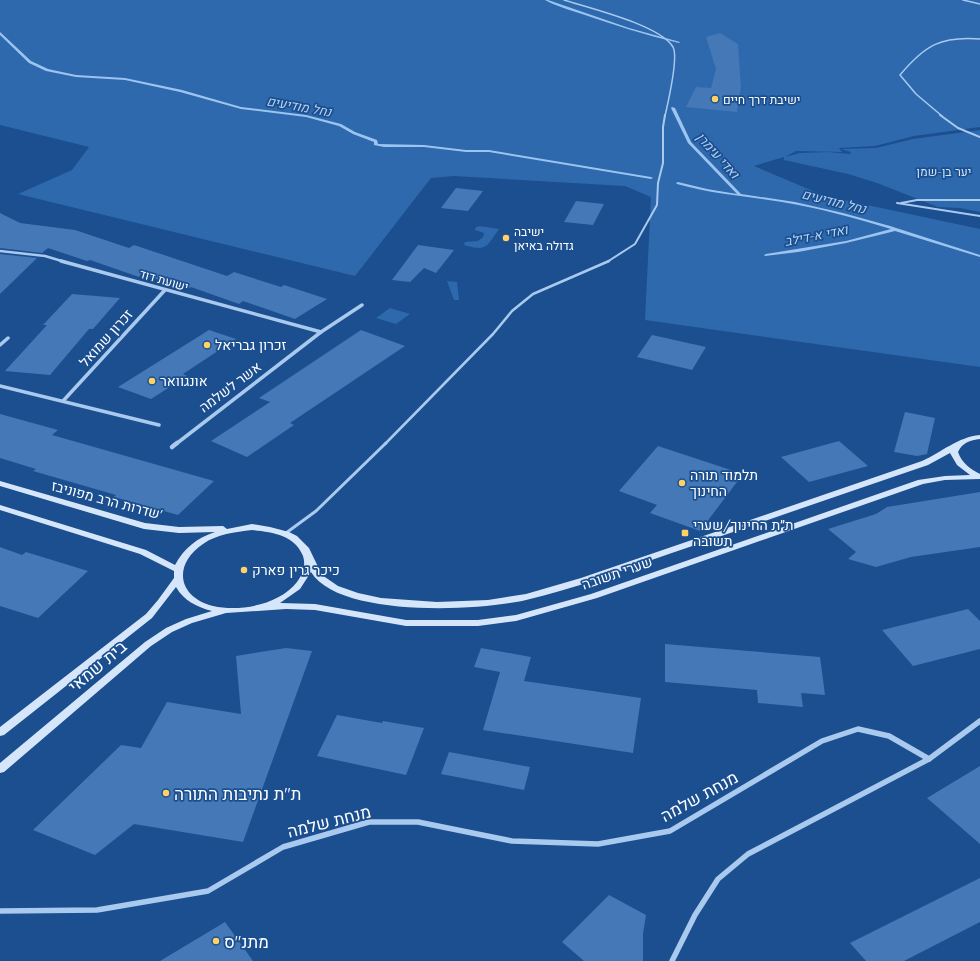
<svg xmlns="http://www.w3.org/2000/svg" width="980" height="961" font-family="Quicksand,Heebo,sans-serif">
  <rect width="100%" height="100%" fill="#1b4f8f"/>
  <g fill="#2e69ad">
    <path d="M0,0h980v127l-66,9 -39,10 -36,2 3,4 -46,-1 -11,6 15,-4 28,-1 22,2 1,-2 -10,-3 35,-1 37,-9 67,-9v82l-20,-4 -22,-1 -61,-24 -29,-9 -64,-14v-3l-30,9 71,30 155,33v138l-335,-47 6,-123 -26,-11 -171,-10 -23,2 -76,98 -337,-82 54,-24 17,-23 -89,-22z"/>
    <path d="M479,226l20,3c-13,18 -12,23 -35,16l1,-3 13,-1 5,-4 1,-4 -9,-3v-2z"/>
    <path d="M447,281l10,1 2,18h-5z"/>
    <path d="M390,308l20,6 -14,10 -20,-6z"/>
  </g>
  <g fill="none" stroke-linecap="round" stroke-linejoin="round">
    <g fill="#9cc4f0" fill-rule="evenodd">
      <path d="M545,0h3l81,28 51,14 -1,1c-33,-8 -65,-18 -97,-29 -12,-4 -26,-8 -37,-14z"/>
      <path d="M0,32l31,29 17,8 28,6 49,3 57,12 59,17 65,8 35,9 14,8 22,8 1,4 46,1 42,5h23l162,27 2,1 -2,1 -162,-27h-23l-42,-5h-40l-10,-2v-3l-21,-8 -14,-8 -33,-9 -65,-8 -61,-17 -55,-12 -49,-3 -30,-6 -17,-8 -29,-28z"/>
      <path d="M672,107l3,1 16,34 50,52 54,8 48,11 47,13 90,29v2l-85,-26 -16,4 -33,8 -48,9 -33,4 -1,-1 2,-1 80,-13 45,-12c-36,-11 -72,-21 -109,-27 -36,-6 -70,-8 -105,-18l-1,-1 2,-1 29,7 30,5 -49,-51 -17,-35z"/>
    </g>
  </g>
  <g fill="#4478b7">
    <path d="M720,33l18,11 3,43 -4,25 -51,-5 10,-20 15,1 5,-19 -10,-32z"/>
    <path d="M456,188l27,3 -15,20 -27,-3z"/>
    <path d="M576,201l28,3 -11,21 -29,-3z"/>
    <path d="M0,213l20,10 55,7 54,18 5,-3 93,31 7,-4 47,15 3,-2 43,14 -32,20 -52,-18 -4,3 -48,-17 -4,2 -46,-15 -2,3 -49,-17 -3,1 -39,-13 -6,5 -42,-5z"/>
    <path d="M418,245l36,5 -18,23 -12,-5 -14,14 -18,-2z"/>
    <path d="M0,254l37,4 -37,36z"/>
    <path d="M72,294l48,4 -27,31h-4l-39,46 -45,-4 42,-46h-4z"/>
    <path d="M209,330l27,9 -53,35 4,2 -36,23 -33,-12z"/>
    <path d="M361,330l44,16 -115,77 4,2 -47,32 -36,-16 59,-39 -11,-4z"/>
    <path d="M652,335l54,12 -14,23 -55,-13z"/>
    <path d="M905,412l30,6 -8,36 -10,2 -23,-4z"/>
    <path d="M0,414l58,16 -6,5 162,46 -36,34 -64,-18 2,-2 -83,-24 3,-2 -36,-11z"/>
    <path d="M839,441l29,25 -59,16 -28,-25z"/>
    <path d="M658,446l85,28 -43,57 -50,-18 7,-8 -38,-14z"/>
    <path d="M980,492v55l-69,10 -35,10 -28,-8 8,-7 -28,-23 48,-15 11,-7z"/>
    <path d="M0,547l22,8 4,-3 62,19 -50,47 -38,-12z"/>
    <path d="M968,609l12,12v28l-67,17 -31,-36z"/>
    <path d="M665,644l155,13 5,38 -24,-2 2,14 -45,-4 -1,-13 -92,-8z"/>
    <path d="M286,648l26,3 -69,191 -109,-18 -39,31 -62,-25 88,-85 20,3 26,-46 74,12 -5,-58z"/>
    <path d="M481,648l50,9 -7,24 117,17 -8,55 -150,-23 17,-58 -26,-5z"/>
    <path d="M337,715l45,8 1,-2 41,7 -18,47 -89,-19z"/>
    <path d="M449,752l81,15 -6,23 -83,-16z"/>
    <path d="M980,766v78l-53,-46z"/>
    <path d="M980,878v44l-76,39h-38l-16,-18z"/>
    <path d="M609,895l37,20 -3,19v27h-59l-22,-19z"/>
    <path d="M225,922l28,39h-93z"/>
  </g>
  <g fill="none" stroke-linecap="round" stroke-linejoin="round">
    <g stroke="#a9c9ee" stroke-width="1.5">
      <path d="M564,0c25,8 96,25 109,47 6,11 -5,55 -8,69"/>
      <path d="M963,0l17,4"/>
      <path d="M942,116l-26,-22 -16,-19c25,-30 41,-39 80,-36"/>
    </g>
    <g stroke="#a9c9ee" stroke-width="2">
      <path d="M940,115l18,13 22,9"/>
      <path d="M897,203l83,13"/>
      <path d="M901,203l16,-3h63"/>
      <path d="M607,262l28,-18 22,-39 1,-22 5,-20v-36l2,-12"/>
    </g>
    <path stroke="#a9c9ee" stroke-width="2.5" d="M385,444l108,-110 19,-23 21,-17 76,-33"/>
    <path stroke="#a9c9ee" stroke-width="3" d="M286,533l30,-22 70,-68"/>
    <path stroke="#a9c9ee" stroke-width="2.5" d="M0,251l45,5 20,6"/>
    <g stroke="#a9c9ee" stroke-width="3.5">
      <path d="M61,261l260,71"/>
      <path d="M0,345l8,-7"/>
      <path d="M0,386l159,39"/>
      <path d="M63,401l102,-111"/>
      <path d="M176,444l145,-112 41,-27"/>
    </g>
    <path stroke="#a9c9ee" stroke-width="4.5" d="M172,447l5,-4"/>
    <g stroke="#a9c9ee" stroke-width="5.5">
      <path d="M0,911l97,-1 111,-19 75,-44 86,-25h49l94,19 86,3 72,-13 152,-90 36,-12 31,7 40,23"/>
      <path d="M672,961l23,-46 23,-36 30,-25 181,-95 51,-38"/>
    </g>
    <path fill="#d6e6fa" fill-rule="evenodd" d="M980,435v4c-10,1 -18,4 -22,13 4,11 12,17 22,22v5l-35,1 -22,4 -326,114 -81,23 -38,5h-72l-91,-16 -29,-1 -60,4 -34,10 -20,9 -21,14 -147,126 -4,1v-10l145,-121 21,-14 20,-9 26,-8c-15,-4 -28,-10 -36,-24l-24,31 -148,117 -4,1v-9l146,-113 12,-14 16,-22v-7l-34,-17 -140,-44v-5l146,45 29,15c9,-17 22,-27 40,-33l-36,1 -35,-4 -144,-43v-5l145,42 34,4 44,-1 4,3 25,-5 18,3 19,5 8,4 12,12 13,27 16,11 20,7 23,5 56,4 51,-2 38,-6 55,-16 341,-117c20,-9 36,-24 58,-26zM950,453l7,12 13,10 -25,1 -27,4 -327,114 -75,21 -38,5h-72l-91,-16 -35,-1 20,-14 11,-17c28,46 169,39 215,28 48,-11 94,-29 140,-45 87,-30 174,-60 262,-90zM252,530c20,2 43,5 51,26 3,9 0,18 -6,26 -18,23 -57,30 -84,24 -36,-9 -40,-42 -10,-62 14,-10 32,-12 49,-14z"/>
  </g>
  <g fill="#ffd166" stroke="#1b4f8f" stroke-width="1.5">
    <circle cx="715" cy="99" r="4"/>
    <circle cx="506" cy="238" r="4"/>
    <circle cx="207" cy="345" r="4"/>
    <circle cx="152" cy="381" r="4"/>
    <circle cx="682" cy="483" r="4"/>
    <rect x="681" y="529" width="8" height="8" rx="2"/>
    <circle cx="244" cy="570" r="4"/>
    <circle cx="166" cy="793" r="4"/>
    <circle cx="216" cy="941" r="4"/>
  </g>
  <g text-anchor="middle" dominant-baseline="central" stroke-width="3.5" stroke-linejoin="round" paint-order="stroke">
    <g font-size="12" fill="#fff" stroke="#1b4f8f" text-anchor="start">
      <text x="723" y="99">ישיבת דרך חיים</text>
      <text x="514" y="231">ישיבה<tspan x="514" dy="14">גדולה באיאן</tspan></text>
    </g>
    <g font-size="12" fill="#cfe3fa" stroke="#1b4f8f">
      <text x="944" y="171">יער בן-שמן</text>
    </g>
    <g font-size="12" fill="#fff" stroke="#1b4f8f">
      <text transform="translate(164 280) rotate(16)">ישועת דוד</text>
    </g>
    <g font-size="13" font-style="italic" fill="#b5d3f5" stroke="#1b4f8f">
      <text transform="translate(299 106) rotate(10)">נחל מודיעים</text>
      <text transform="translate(718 155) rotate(48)">ואדי עימרן</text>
      <text transform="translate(834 201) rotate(14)">נחל מודיעים</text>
      <text transform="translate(816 235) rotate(-11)">ואדי א-דילב</text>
    </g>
    <g font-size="14" fill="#fff" stroke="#1b4f8f">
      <text transform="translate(106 338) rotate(-48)">זכרון שמואל</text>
      <text transform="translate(230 387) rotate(-37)">אשר לשלמה</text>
      <text transform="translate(107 500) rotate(15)">שדרות הרב מפוניבז'</text>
      <text transform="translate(617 573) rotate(-19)">שערי תשובה</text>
    </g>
    <g font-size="14" fill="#fff" stroke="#1b4f8f" text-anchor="start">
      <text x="215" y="345">זכרון גבריאל</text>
      <text x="160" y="381">אונגוואר</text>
      <text x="690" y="475">תלמוד תורה<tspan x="690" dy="16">החינוך</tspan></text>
      <text x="693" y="525">ת״ת החינוך/שערי<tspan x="693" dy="16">תשובה</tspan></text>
      <text x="252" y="570">כיכר גרין פארק</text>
    </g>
    <g font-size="17" fill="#fff" stroke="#1b4f8f">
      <text transform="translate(97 666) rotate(-40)">בית שמאי</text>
      <text transform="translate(699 796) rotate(-29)">מנחת שלמה</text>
      <text transform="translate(329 821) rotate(-14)">מנחת שלמה</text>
    </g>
    <g font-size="17" fill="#fff" stroke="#1b4f8f" text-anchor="start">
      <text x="174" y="793">ת"ת נתיבות התורה</text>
      <text x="224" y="941">מתנ"ס</text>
    </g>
  </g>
</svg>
